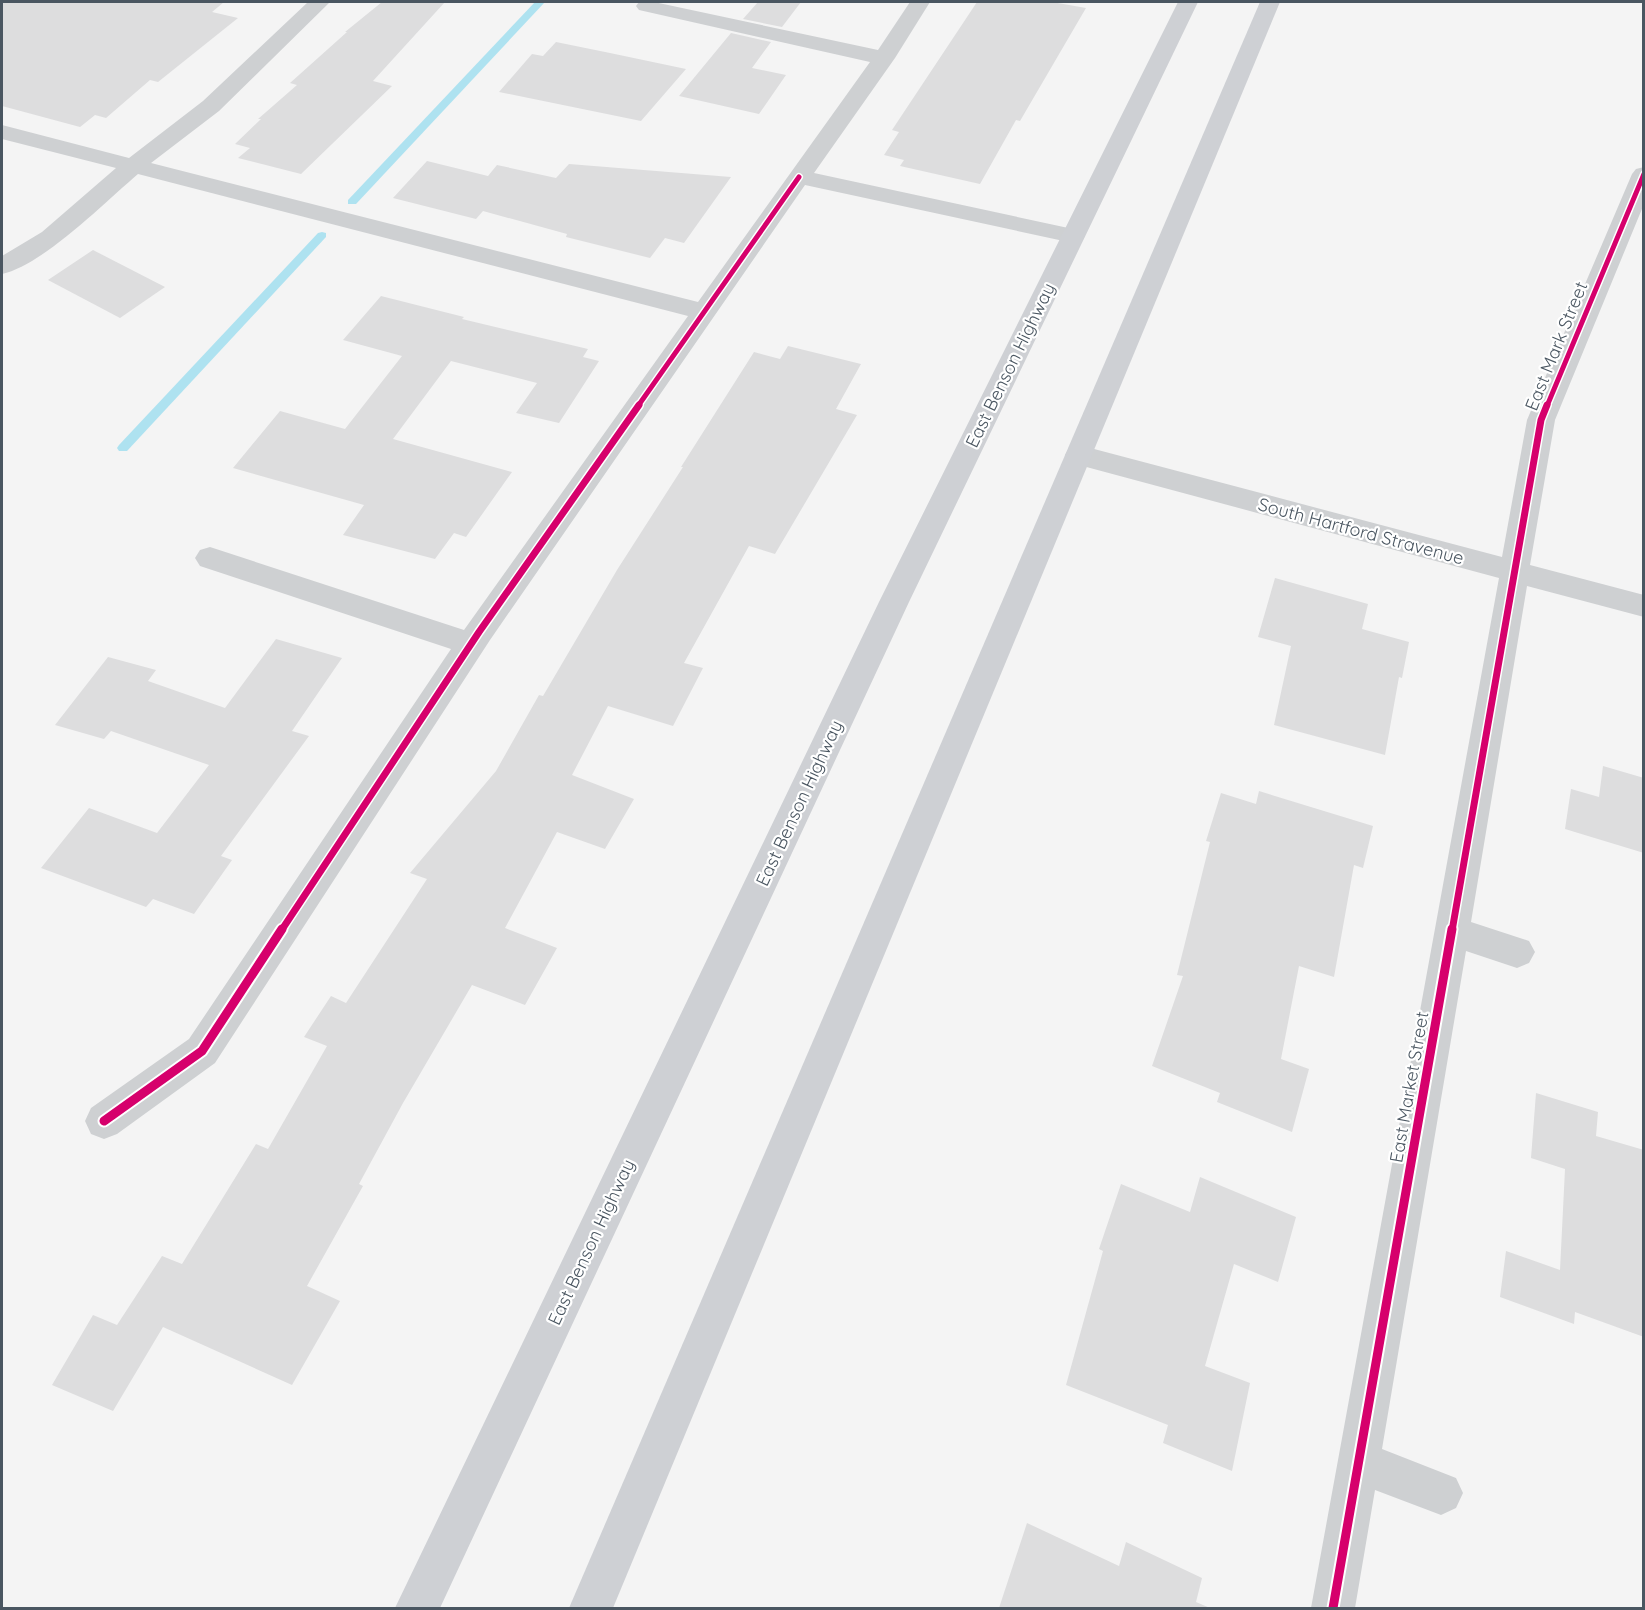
<svg xmlns="http://www.w3.org/2000/svg" width="1645" height="1610" font-family="Quicksand,sans-serif">
  <rect width="100%" height="100%" fill="#f4f4f4"/>
  <g fill="none" stroke-linecap="round" stroke-linejoin="round">
    <g fill="#aee2f0" fill-rule="evenodd">
      <path d="M535,2h10l-189,202h-8v-4z"/>
      <path d="M322,232l4,1v4l-199,214h-8l-2,-3 2,-3 199,-212z"/>
    </g>
  </g>
  <g fill="#ddddde">
    <path d="M2,2h222l-12,10 26,6 -80,64 -8,-2 -44,38 -11,-3 -15,12 -78,-21z"/>
    <path d="M382,2h63l-72,79 19,5 -91,88 -63,-16 12,-10 -15,-4 26,-25h-3l39,-34 -7,-2 57,-51h-2z"/>
    <path d="M758,2h43l-19,25 -39,-8z"/>
    <path d="M977,2h75l34,6 -66,113 -4,-1 -36,64 -80,-18 4,-6 -20,-5 15,-23 -7,-2z"/>
    <path d="M731,33l40,9 -19,26 34,7 -27,39 -80,-18z"/>
    <path d="M556,42l54,11 76,16 -45,52 -142,-29 33,-38 11,2z"/>
    <path d="M427,161l61,15 9,-11 59,13 13,-14 162,13 -47,66 -19,-5 -15,20 -84,-21 1,-3 -84,-23 -7,8 -83,-21z"/>
    <path d="M93,250l72,37 -45,31 -72,-38z"/>
    <path d="M381,296l83,21 -2,2 126,30 -5,8 16,4 -40,62 -43,-10 21,-30 -86,-22 -58,78 119,33 -46,65 -12,-4 -19,26 -92,-24 21,-30 -131,-37 47,-57 65,18 57,-73 -59,-16z"/>
    <path d="M788,346l73,18 -25,45 21,6 -82,139 -26,-8 -65,117 19,5 -30,58 -65,-20 -36,69 62,24 -29,50 -48,-17 -52,96 52,20 -32,57 -53,-20 -69,118 -44,81 4,2 -56,100 33,15 -48,84 -129,-58 -50,84 -61,-26 41,-70 24,10 45,-69 20,8 74,-120 12,5 59,-103 -23,-9 27,-41 15,7 81,-124 -17,-6 86,-102 43,-76 4,1 74,-126 66,-103h-2l73,-115 26,7z"/>
    <path d="M1275,578l93,26 -6,25 47,13 -7,36 -3,-1 -14,78 -111,-30 17,-79 -33,-9z"/>
    <path d="M276,639l66,19 -50,73 17,5 -88,120 11,4 -38,54 -41,-15 -7,8 -105,-39 48,-60 68,25 52,-68 -98,-34 -7,8 -49,-14 53,-68 48,13 -8,11 77,27z"/>
    <path d="M1603,766l41,12v75l-79,-24 6,-40 28,8z"/>
    <path d="M1259,791l114,35 -10,42 -9,-3 -20,112 -35,-11 -18,93 28,10 -17,63 -75,-30 3,-9 -68,-27 31,-90 -6,-1 33,-133 -4,-1 15,-48 35,11z"/>
    <path d="M1536,1093l62,19 -2,24 48,14v187l-69,-25 -1,12 -74,-27 6,-46 54,19 5,-101 -34,-11z"/>
    <path d="M1200,1177l96,40 -18,65 -44,-18 -29,102 45,17 -18,88 -69,-28 5,-18 -102,-40 37,-134 -4,-2 22,-65 69,28z"/>
    <path d="M1027,1523l92,43 7,-24 76,36 -6,24 14,6h-211z"/>
  </g>
  <g fill="none" stroke-linecap="round" stroke-linejoin="round">
    <g fill="#ced0d2" fill-rule="evenodd">
      <path d="M308,2h22l-111,109 -68,52 547,139 172,-240 -231,-52 -3,-4 3,-4h15l224,48 32,-48h20l-35,56 -81,115 259,56 9,2 3,5 -3,5 -9,2 -268,-58 -315,455 -275,423 -98,71 -13,5 -13,-5 -6,-13 6,-13 98,-69 262,-390 -251,-83 -5,-8 5,-8 10,-3 254,83 224,-314 -550,-142c-33,28 -95,91 -136,100v-18l40,-24 74,-64 -114,-29v-14l127,33 74,-57z"/>
      <path d="M1644,167v37l-89,216 -25,145 114,30v22l-117,-31 -56,336 58,19 6,11 -6,11 -12,5 -51,-17 -84,498 74,29 7,15 -7,15 -15,7 -66,-25 -20,118h-44l188,-1030 -420,-113 -10,-3 -4,-7 4,-7 10,-3 423,112 25,-137 105,-246 4,-5z"/>
    </g>
    <g fill="#ced0d4" fill-rule="evenodd">
      <path d="M1178,2h20l-289,600 -469,1006h-45l484,-1006z"/>
      <path d="M1260,2h20l-667,1606h-44z"/>
    </g>
    <defs>
      <g id="cycleway-far2">
        <path d="M638,406l161,-229"/>
        <path d="M1547,406l97,-232"/>
      </g>
      <g id="cycleway-far1">
        <path d="M281,931l198,-299 160,-227"/>
        <path d="M1452,931l89,-511 6,-15"/>
      </g>
      <g id="cycleway">
        <path d="M104,1121l98,-70 80,-122"/>
        <path d="M1333,1608l119,-679"/>
      </g>
    </defs>
    <use href="#cycleway-far2" stroke="#fff" stroke-width="8"/>
    <use href="#cycleway-far1" stroke="#fff" stroke-width="10"/>
    <use href="#cycleway" stroke="#fff" stroke-width="13"/>
    <use href="#cycleway-far2" stroke="#d6006c" stroke-width="5"/>
    <use href="#cycleway-far1" stroke="#d6006c" stroke-width="7"/>
    <use href="#cycleway" stroke="#d6006c" stroke-width="9"/>
  </g>
  <g text-anchor="middle" dominant-baseline="central" stroke-width="4.5" stroke-linejoin="round" paint-order="stroke">
    <g font-size="18" fill="#4a5661" stroke="#fff">
      <text transform="translate(1556 346) rotate(-68)">East Mark Street</text>
      <text transform="translate(1010 365) rotate(-64)">East Benson Highway</text>
      <text transform="translate(1361 531) rotate(15)">South Hartford Stravenue</text>
      <text transform="translate(799 803) rotate(-65)">East Benson Highway</text>
      <text transform="translate(1409 1087) rotate(-80)">East Market Street</text>
      <text transform="translate(591 1242) rotate(-65)">East Benson Highway</text>
    </g>
  </g>
  <rect width="1645" height="1610" fill="none" stroke="#4a5661" stroke-width="6"/>
</svg>
